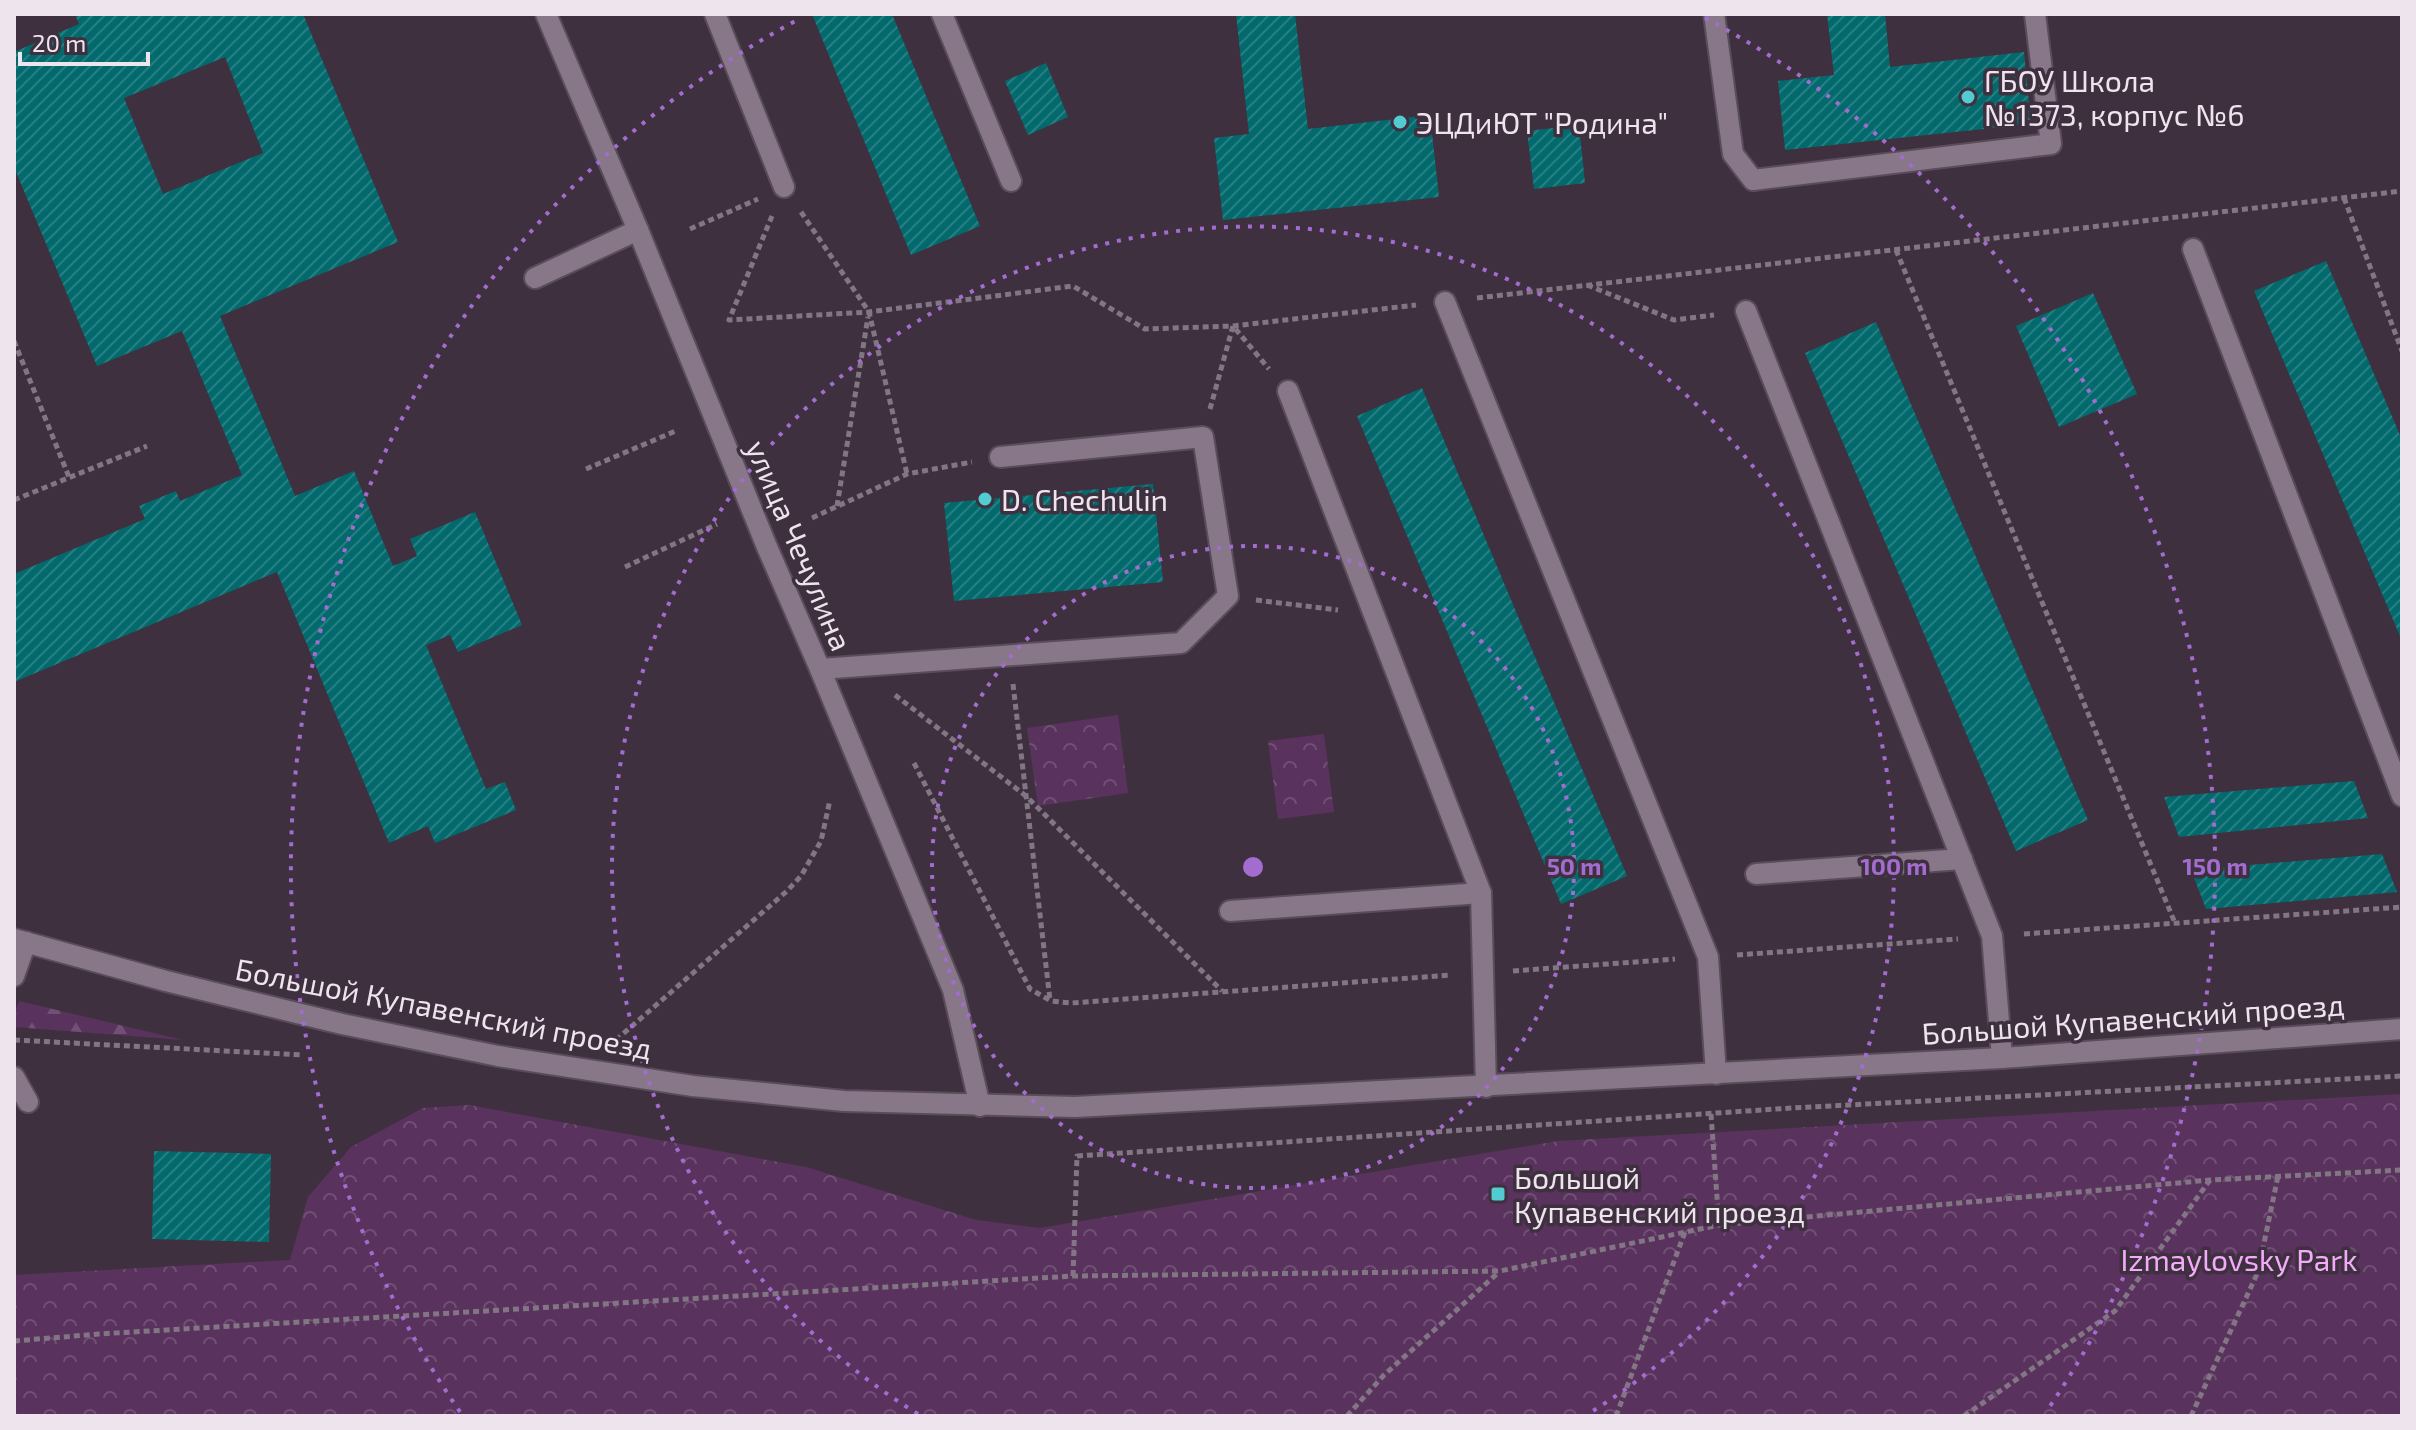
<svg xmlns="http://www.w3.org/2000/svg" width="2416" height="1430" font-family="'Exo 2',sans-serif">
  <defs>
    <pattern id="forest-firs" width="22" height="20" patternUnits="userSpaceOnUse" patternTransform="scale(2)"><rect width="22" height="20" fill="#59325d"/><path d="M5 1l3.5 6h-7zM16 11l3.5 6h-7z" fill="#715075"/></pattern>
    <pattern id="park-crowns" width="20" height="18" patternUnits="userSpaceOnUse" patternTransform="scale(2)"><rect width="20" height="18" fill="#59325d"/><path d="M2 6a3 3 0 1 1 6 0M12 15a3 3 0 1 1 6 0" fill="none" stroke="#715075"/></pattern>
    <pattern id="building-hatch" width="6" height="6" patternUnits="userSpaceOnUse" patternTransform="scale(2)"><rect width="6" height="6" fill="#026a6d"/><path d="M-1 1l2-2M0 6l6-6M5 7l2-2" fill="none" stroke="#277f82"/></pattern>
  </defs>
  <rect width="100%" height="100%" fill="#3f3040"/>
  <path fill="url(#forest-firs)" d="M19,1001l164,39 -169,-13v-13z"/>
  <g fill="url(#park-crowns)">
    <path d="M1118,715l10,78 -90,13 -11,-78z"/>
    <path d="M1324,734l10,78 -56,7 -10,-78z"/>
    <path d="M2402,1094v322h-2388v-141l276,-15 18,-63 43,-50 72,-39 46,-3 337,62 170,53 64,8 518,-87z"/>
  </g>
  <g fill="url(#building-hatch)" fill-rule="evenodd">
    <path d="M75,14h228l95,228 -178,74 75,180 59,-25 39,95 24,-10 -7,-17 65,-27 47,113 -64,27 -8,-17 -24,10 60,144 19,-7 11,28 -81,33 -7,-17 -39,17 -112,-271 -263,110v-108l131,-55 -6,-13 37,-15 4,10 62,-26 -60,-144 -85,35 -83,-199v-115l65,-28zM225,57l38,96 -100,41 -39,-96z"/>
    <path d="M812,14h80l88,212 -69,29z"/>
    <path d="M1236,14h59l13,115 122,-14 9,82 -216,23 -9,-82 35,-4z"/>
    <path d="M1827,14h58l5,53 134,-15 7,72 -246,26 -7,-69 56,-6z"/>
    <path d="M1046,63l22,54 -40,18 -23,-54z"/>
    <path d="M1579,125l6,58 -51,6 -7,-58z"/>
    <path d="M2326,261l76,179v201l-148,-350z"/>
    <path d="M2093,293l44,101 -78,33 -43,-101z"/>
    <path d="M1876,322l212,498 -72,31 -211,-498z"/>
    <path d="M1422,388l205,488 -66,28 -204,-488z"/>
    <path d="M1153,484l10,98 -209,19 -10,-98z"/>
    <path d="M2354,781l14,37 -189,19 -15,-40z"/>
    <path d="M2382,854l15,38 -191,17 -15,-39z"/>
    <path d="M154,1151l117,3 -2,88 -117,-3z"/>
  </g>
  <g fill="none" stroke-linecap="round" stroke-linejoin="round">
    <defs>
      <g id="lane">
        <path d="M715,14l69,173"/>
        <path d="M942,14l69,167"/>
        <path d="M1714,14l19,140 20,26 298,-36 -16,-130"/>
        <path d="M2193,249l209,547"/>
        <path d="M535,278l103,-48"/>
        <path d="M1445,302l263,655 8,117"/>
        <path d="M1746,311l246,625 10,122"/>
        <path d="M1288,391l193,502 5,194"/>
        <path d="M820,669l361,-26 47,-47 -25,-159 -203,20"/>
        <path d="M1756,874l206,-15"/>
        <path d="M1230,911l251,-18"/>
        <path d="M14,976l12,-34"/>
        <path d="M14,1077l14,25"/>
      </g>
      <path id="street" d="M546,14l92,216 129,317 53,122 133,321 27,116"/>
      <path id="secondary" d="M14,939l152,42 176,43 156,32 195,30 151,15 231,6 927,-49 400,-29"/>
    </defs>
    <use href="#lane" stroke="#594d5a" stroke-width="24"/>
    <use href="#street" stroke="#594d5a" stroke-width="24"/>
    <use href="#secondary" stroke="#594d5a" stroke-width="24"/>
    <g stroke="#837684" stroke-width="5" stroke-dasharray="6 4" stroke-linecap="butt">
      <path d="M2344,198l58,153"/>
      <path d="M801,212l68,100 38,162"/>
      <path d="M772,216l-43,104 140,-8 204,-26 72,43 88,-3 183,-21"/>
      <path d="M690,229l68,-30"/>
      <path d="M1896,250l279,673"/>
      <path d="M1587,285l87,35 40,-5"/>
      <path d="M1477,298l925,-107"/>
      <path d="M14,341l55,136"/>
      <path d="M1210,409l23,-83 36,43"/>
      <path d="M586,469l92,-39"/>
      <path d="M14,500l133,-54"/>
      <path d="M837,506l31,-189"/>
      <path d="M812,518l95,-44 65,-12"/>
      <path d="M625,567l92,-43"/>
      <path d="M1256,600l82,10"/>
      <path d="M1013,684l37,316"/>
      <path d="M895,695l131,101 196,195"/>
      <path d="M914,763l116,226 21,12 20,2 380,-28"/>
      <path d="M2024,934l378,-27"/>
      <path d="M1737,955l221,-16"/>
      <path d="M1513,971l162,-12"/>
      <path d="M14,1040l289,15"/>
      <path d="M616,1040l171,-149 14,-15 20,-35 9,-41"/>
      <path d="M1711,1114l8,111"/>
      <path d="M1073,1276l4,-120 714,-48 611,-32"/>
      <path d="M14,1341l85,-7 974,-58 427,-5 219,-46 491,-45 192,-10"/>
      <path d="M1347,1416l37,-41 115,-103"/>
      <path d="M1616,1416l69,-184"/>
      <path d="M1964,1416l151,-105 95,-131"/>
      <path d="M2191,1416l67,-144 20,-96"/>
    </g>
    <use href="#lane" stroke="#887789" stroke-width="20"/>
    <use href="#street" stroke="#887789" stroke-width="20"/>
    <use href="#secondary" stroke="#887789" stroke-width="20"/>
  </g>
  <g fill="none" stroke="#a36ccf" stroke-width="4" stroke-dasharray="4 8">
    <circle cx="1253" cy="867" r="321"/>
    <path d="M918 1414A641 641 0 1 1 1588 1414"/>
    <path d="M460 1412A962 962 0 0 1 801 18M1705 18A962 962 0 0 1 2046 1412"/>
  </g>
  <g fill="#52ccd0" stroke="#3f3040" stroke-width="3">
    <circle cx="1968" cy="97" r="8"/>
    <circle cx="1400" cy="122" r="8"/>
    <circle cx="985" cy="499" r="8"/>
    <rect x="1490" y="1186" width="16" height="16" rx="4"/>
  </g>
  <g text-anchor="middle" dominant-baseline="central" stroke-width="7" stroke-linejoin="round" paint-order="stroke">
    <g font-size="30" fill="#eee4ee" stroke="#3f3040" text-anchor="start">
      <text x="1984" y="80">ГБОУ Школа<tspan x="1984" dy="34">№1373, корпус №6</tspan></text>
      <text x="1416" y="122">ЭЦДиЮТ "Родина"</text>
      <text x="1001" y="499">D. Chechulin</text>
      <text x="1514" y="1177">Большой<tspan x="1514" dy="34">Купавенский проезд</tspan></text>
    </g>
    <g font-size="30" fill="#eee4ee" stroke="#3f3040">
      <text transform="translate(800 545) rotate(67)">улица Чечулина</text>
      <text transform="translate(444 1008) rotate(11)">Большой Купавенский проезд</text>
      <text transform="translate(2133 1018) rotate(-4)">Большой Купавенский проезд</text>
    </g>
    <g font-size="30" fill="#f2abf9" stroke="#3f3040">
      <text x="2239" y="1259">Izmaylovsky Park</text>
    </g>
  </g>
  <circle cx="1253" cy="867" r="12" fill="#a36ccf" stroke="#3f3040" stroke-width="4"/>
  <g font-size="24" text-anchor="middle" font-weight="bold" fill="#a36ccf" stroke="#3f3040" stroke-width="7" stroke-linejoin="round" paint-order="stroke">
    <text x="1574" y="875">50 m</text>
    <text x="1894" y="875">100 m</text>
    <text x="2215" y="875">150 m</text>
  </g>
  <rect width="2416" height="1430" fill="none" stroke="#eee4ee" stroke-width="32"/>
  <path d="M20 52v12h128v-12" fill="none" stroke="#eee4ee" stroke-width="4"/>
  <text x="32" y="52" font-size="24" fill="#eee4ee" stroke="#3f3040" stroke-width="6" paint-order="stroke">20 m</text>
</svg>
